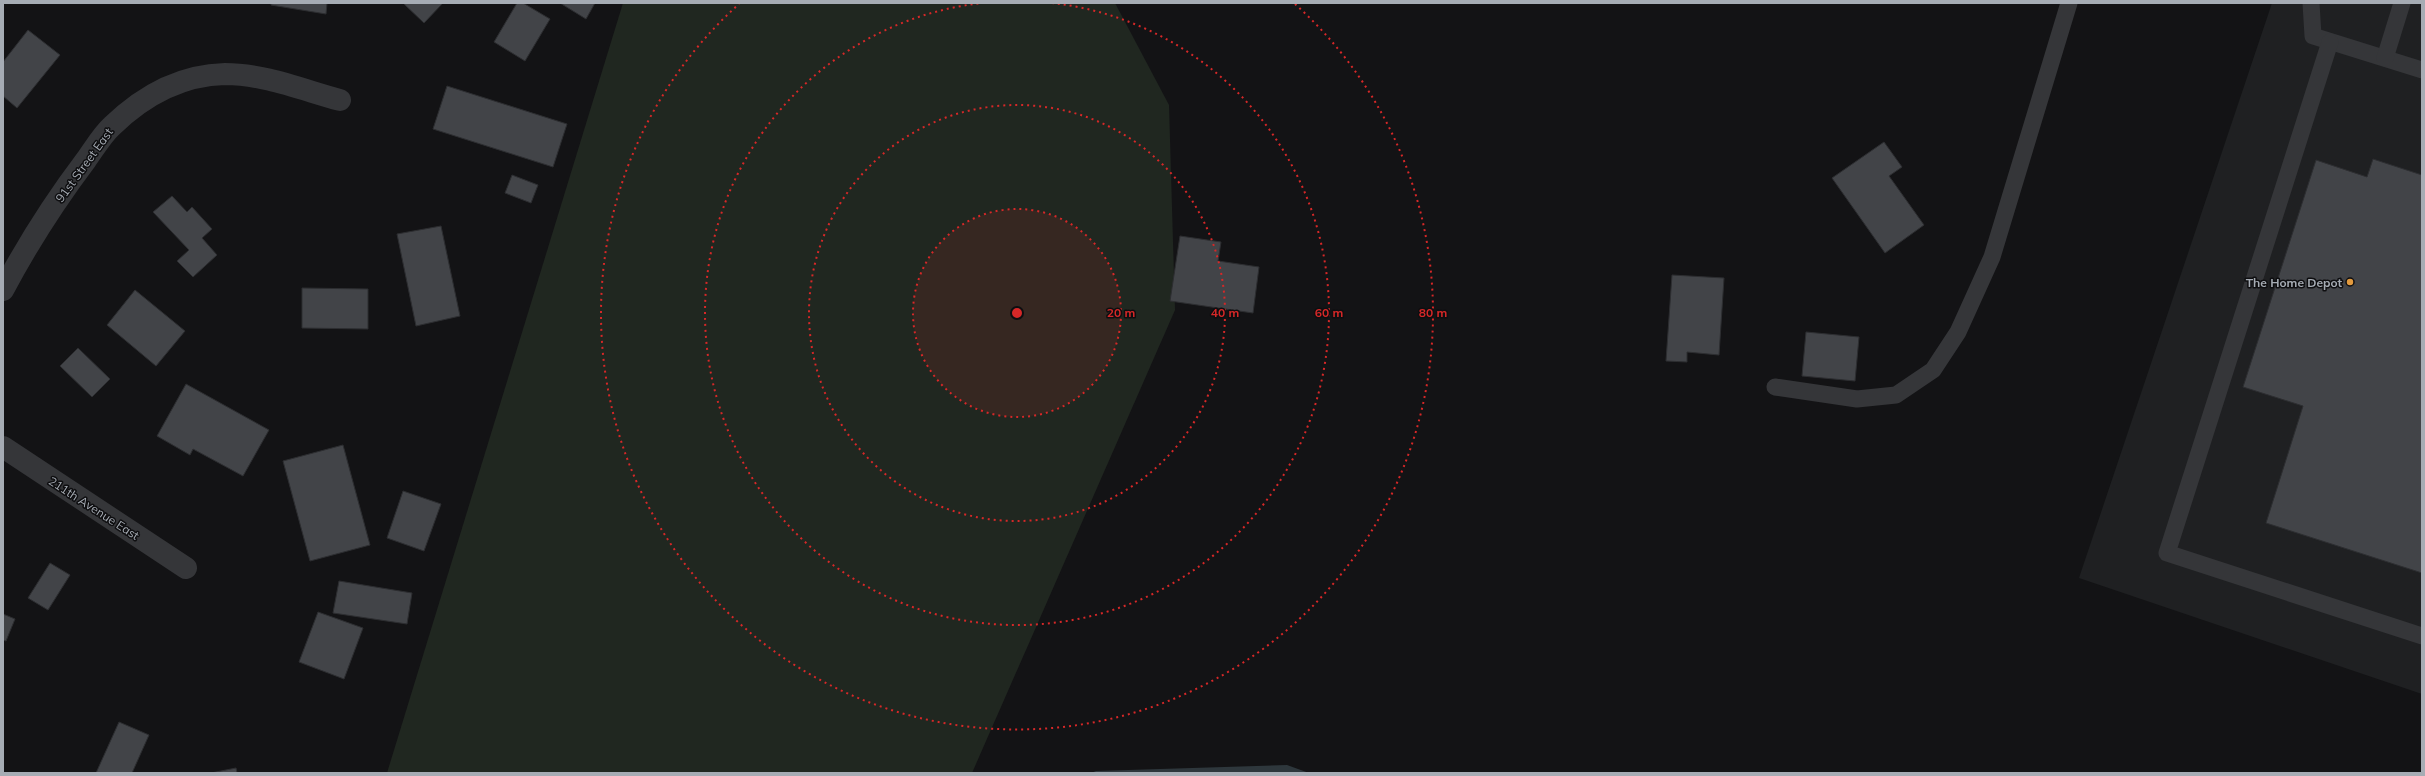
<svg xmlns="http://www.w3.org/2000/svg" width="2425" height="776" font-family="Mulish,sans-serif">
  <rect width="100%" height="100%" fill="#131315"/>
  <path fill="#1f2022" d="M2272,3h150v691l-343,-116z"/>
  <path fill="#202720" d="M623,3h492l54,102 6,205 -203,463h-585z"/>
  <path fill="#2e373c" d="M1287,765l22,8h-218l5,-2z"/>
  <g fill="#424448" stroke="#2d2e31">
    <path d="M271,3h56l-1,11 -55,-9z"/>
    <path d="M403,3h40l-19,20z"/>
    <path d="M517,3h6l27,16 -25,42 -31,-19z"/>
    <path d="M560,3h35l-9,16z"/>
    <path d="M28,30l32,25 -43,53 -14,-12v-34z"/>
    <path d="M447,86l120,38 -14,43 -120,-38z"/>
    <path d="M1884,142l18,25 -13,9 35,49 -39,28 -53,-75z"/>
    <path d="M2373,159l49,16v398l-156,-50 37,-117 -60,-19 73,-227 51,17z"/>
    <path d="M512,175l26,10 -7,18 -26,-10z"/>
    <path d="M172,196l15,16 5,-5 20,22 -10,9 15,17 -24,22 -16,-16 12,-11 -36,-38z"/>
    <path d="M441,226l19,90 -44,10 -19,-92z"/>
    <path d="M1180,236l41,6 -3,19 41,6 -6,46 -83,-12z"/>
    <path d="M1672,275l52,3 -5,77 -32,-3v10l-21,-1z"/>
    <path d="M302,288l66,1v40l-66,-1z"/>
    <path d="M135,290l50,41 -29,35 -49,-41z"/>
    <path d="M1806,332l53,5 -4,44 -53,-5z"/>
    <path d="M78,348l32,31 -18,18 -32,-31z"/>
    <path d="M186,384l83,46 -26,46 -50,-27 -3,6 -33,-19z"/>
    <path d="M343,445l27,100 -60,16 -27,-100z"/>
    <path d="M403,491l38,13 -17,47 -37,-13z"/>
    <path d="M50,563l20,12 -22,35 -20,-12z"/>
    <path d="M339,581l73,12 -5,31 -74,-11z"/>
    <path d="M318,612l45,16 -19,51 -45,-17z"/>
    <path d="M3,614l12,5 -9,22 -3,-1z"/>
    <path d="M119,722l30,13 -17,38h-36z"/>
    <path d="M236,768l1,5h-26z"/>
  </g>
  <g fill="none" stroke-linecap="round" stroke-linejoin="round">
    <g stroke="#353639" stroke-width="17">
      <path d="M2311,3l2,33 109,34"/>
      <path d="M2330,42l-163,511 255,83"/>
      <path d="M2385,58l17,-55"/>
      <path d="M1775,387l82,12 39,-4 37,-25 25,-38 34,-75 77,-254"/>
    </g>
    <g stroke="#353639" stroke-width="22">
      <path d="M3,290c24,-45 52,-89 83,-130 8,-11 16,-25 26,-34 31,-30 69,-51 113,-52 39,0 78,16 115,26"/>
      <path d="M3,447l183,121"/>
    </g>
  </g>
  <circle cx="1017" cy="313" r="104" fill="#d62828" fill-opacity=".12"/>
  <g fill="none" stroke="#d62828" stroke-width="2" stroke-dasharray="2 4">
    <circle cx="1017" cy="313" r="104"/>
    <circle cx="1017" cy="313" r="208"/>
    <path d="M1052 3A312 312 0 1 1 982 3"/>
    <path d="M1295 4A416 416 0 1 1 739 4"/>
  </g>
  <circle fill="#e29a3e" stroke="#0e0e10" stroke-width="1.5" cx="2350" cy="282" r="4"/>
  <g text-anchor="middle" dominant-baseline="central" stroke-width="3" stroke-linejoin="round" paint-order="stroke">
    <g font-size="12" fill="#a6acb4" stroke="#0e0e10">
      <text transform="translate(84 165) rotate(-54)">91st Street East</text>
      <text transform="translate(94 508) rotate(33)">211th Avenue East</text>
    </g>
    <g font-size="12" font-weight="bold" fill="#a6acb4" stroke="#0e0e10" text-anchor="end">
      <text x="2342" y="282">The Home Depot</text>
    </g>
  </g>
  <circle cx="1017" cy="313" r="6" fill="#d62828" stroke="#0e0e10" stroke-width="2"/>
  <g font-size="12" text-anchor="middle" font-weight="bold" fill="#d62828" stroke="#0e0e10" stroke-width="3" stroke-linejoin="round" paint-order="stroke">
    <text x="1121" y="317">20 m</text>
    <text x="1225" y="317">40 m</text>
    <text x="1329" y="317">60 m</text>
    <text x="1433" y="317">80 m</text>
  </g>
  <rect width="2425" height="776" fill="none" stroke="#a6acb4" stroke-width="8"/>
</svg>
